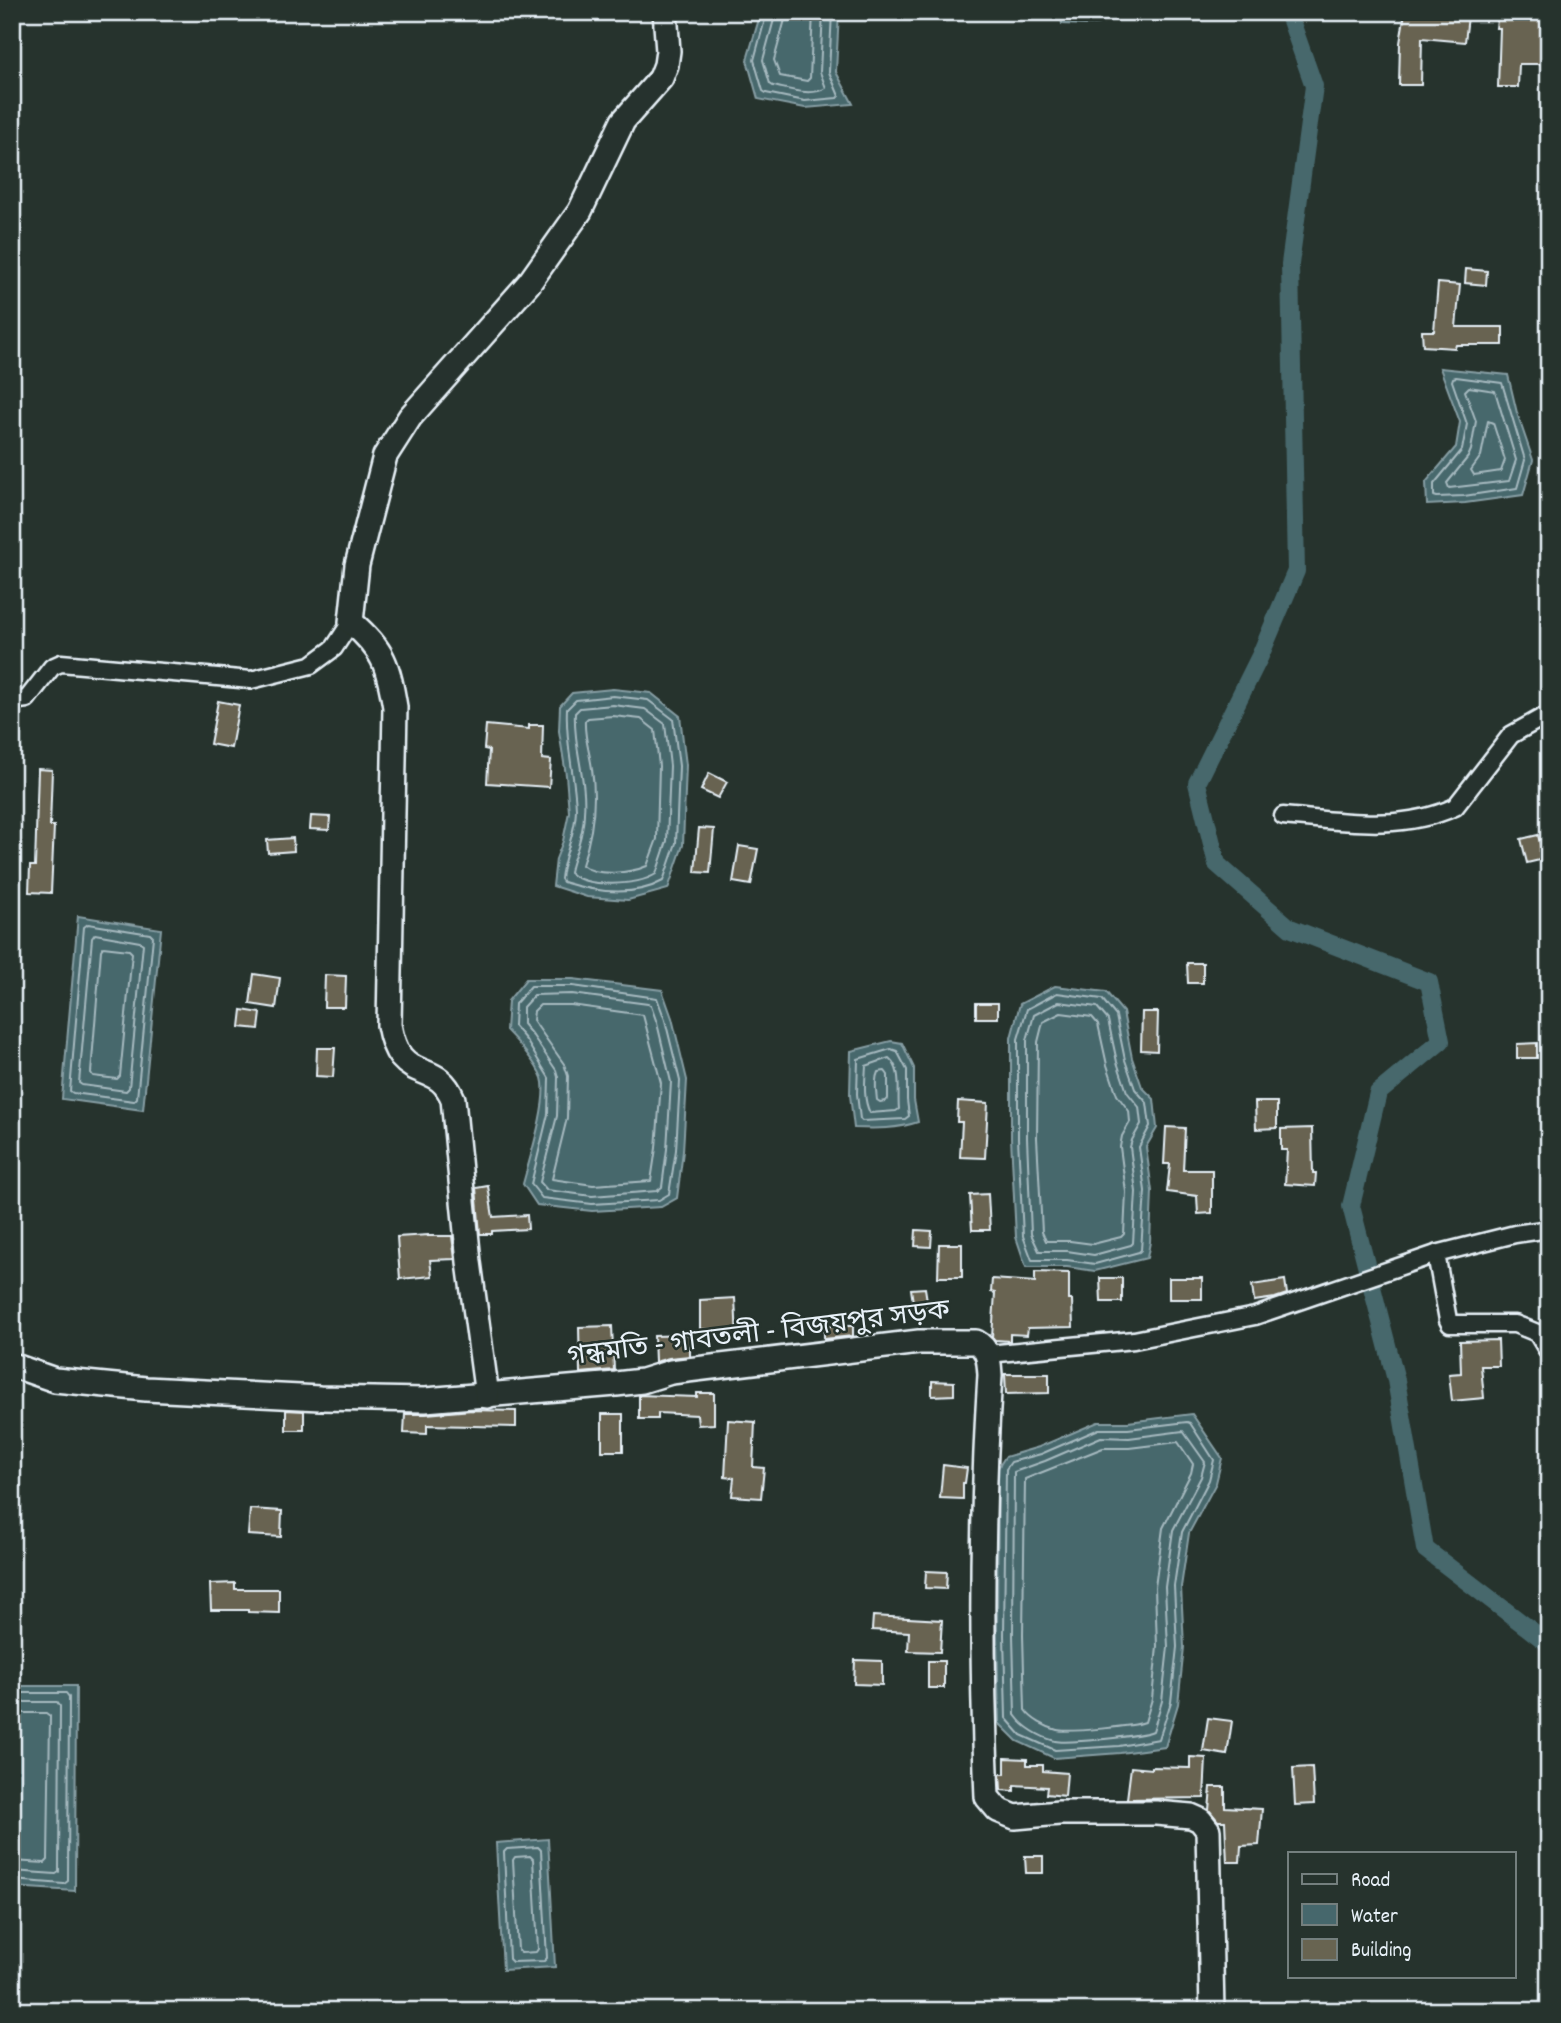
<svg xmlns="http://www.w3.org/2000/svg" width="1561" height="2023" font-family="Dekko,'Noto Sans Bengali',sans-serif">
  <rect width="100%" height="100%" fill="#26332d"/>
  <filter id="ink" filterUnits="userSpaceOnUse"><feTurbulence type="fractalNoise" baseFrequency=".0143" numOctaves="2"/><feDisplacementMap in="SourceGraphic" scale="14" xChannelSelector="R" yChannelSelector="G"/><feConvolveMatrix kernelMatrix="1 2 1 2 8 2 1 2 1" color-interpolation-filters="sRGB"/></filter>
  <g filter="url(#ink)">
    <g fill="#46676c" stroke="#879ea4" stroke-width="2">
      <path d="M761,12h78l-3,60 17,32 -48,4 -47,-9 -11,-39z"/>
      <path d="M1060,12h89l-58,13 -29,-1z"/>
      <path d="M1440,368l68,7 9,38 16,47 -10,35 -58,8 -38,2 -1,-23 30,-35 4,-25z"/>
      <path d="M613,689l38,4 29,23 6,49 -3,80 -15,44 -40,11 -41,-3 -34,-11 3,-27 7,-18 6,-29 -3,-37 -7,-44 1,-25 12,-13z"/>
      <path d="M78,916l83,13 -18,181 -81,-11z"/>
      <path d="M526,979h47l89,11 10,28 15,62 -4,71 -6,47 -16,9 -69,4 -55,-6 -14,-21c6,-23 26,-85 19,-106 -5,-14 -25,-37 -36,-48l2,-29z"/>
      <path d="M1055,986l51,6 17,20 9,46 10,29 12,12 3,29 -11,19 6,44 -2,51 -3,16 -52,13 -28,-4h-41l-10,-30 -5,-99v-100l9,-34z"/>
      <path d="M891,1041l11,2 12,25v32l4,22c-20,7 -42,7 -64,6l-4,-33 1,-44z"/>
      <path d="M1192,1414l30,44 -6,25 -27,50 -8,54 3,60 -6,57 -13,43 -45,6 -66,5 -37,-17 -18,-18 -2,-88 1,-167 7,-11 34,-10 59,-25h30z"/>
      <path d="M12,1686h64l-1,205 -63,-4z"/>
      <path d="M548,1839l7,128 -52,3 -7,-127z"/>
    </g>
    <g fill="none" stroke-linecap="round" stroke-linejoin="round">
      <g stroke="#a7bac0" stroke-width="2">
        <path d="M767,12l-13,48 9,31 3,2 39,8 32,-3 2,-2 -10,-24 3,-60"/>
        <path d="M776,12l-13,48 7,24 3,2c16,3 38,11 53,2l-6,-16 3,-60"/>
        <path d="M787,12l-13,48 6,16 27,5 3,-3 3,-66"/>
        <path d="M1456,377l46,6 23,77 -8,28 -53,8 -27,1 -3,-1v-12l28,-34 5,-26 -15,-43 1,-3z"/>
        <path d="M1469,387l26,4 21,69 -7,21 -60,7 -2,-5 21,-26 3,-7 5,-29 -11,-30z"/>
        <path d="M1488,421l5,2 12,37 -4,11 -27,4 -3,-5 10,-14z"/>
        <path d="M613,696l35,4 25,19 6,47 -3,77 -13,38c-31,17 -68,11 -100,1l-2,-3c2,-24 15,-45 15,-70 -1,-34 -11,-66 -9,-100l9,-9z"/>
        <path d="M613,705l32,4 20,15 5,42 -3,75 -11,33c-19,12 -69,14 -86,-1 1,-10 5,-17 8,-27 3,-10 6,-22 6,-33 3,-34 -11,-66 -9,-100l5,-5z"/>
        <path d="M613,716l28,3 14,11 4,36 -2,73 -10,27c-16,7 -51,11 -65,-1 11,-32 15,-62 10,-96 -2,-16 -8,-32 -7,-48l3,-3z"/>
        <path d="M88,924l62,10 3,3 -16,161 -3,3 -61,-8 -3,-2 14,-164z"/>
        <path d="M95,934l45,8 3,2 -14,144 -3,3 -44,-6 -3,-2 13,-145z"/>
        <path d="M103,947l26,3 3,3 -12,123 -3,3 -24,-3 -2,-3 10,-123z"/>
        <path d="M531,986h42l84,12 8,22 15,61 -4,69 -7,44 -10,6 -67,4 -50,-6 -11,-14 17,-70 1,-36 -23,-38 -12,-14 1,-22z"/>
        <path d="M1057,993l45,6 14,17 9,44 10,29 12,14 3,23 -11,21 6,44 -4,59 -2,2 -44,12 -28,-4h-35l-9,-24 -5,-98v-99l9,-30z"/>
        <path d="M572,994l76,10 3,2 6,17 14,59 -4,67 -5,38 -5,4 -65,5 -45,-6 -7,-8 17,-66 1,-39 -2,-7 -23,-34 -10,-12v-17l11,-12z"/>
        <path d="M1059,1002l38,5 11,13 9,42 10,30 12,15 2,17 -9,16 -2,7 6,45 -3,51 -2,2 -37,10 -27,-4h-28l-8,-17 -4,-96v-98l7,-25z"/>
        <path d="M540,1005h31l72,10 18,68 -5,65 -5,33 -58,4 -41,-6 15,-61 1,-42 -4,-12 -31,-44 1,-9z"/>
        <path d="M1061,1013l31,4 6,7 9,41 10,30 12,16 1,11 -8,14 -2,11 6,45 -2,42 -3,3 -28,7 -23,-3h-24l-4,-9 -5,-94 1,-96 5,-20z"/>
        <path d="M891,1049l6,2 10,19v30l2,16 -4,3 -43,2 -2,-2 -3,-25 1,-35z"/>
        <path d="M889,1058c14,12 8,34 10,51l-3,2 -26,2c-7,-13 -5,-32 -4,-47z"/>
        <path d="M885,1071l3,4v24l-3,2 -5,1 -3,-2c-1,-8 -3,-20 1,-28z"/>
        <path d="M1187,1422l3,1 24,37 -5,20 -27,52 -8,54 3,61 -6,55 -12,37 -40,7 -64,4 -34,-15 -15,-17 -2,-83 2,-166 5,-7 30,-8 58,-25h29z"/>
        <path d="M1183,1431l22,31 -4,15 -28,53 -8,57 3,60 -6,54 -9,30c-11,5 -86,13 -98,10 -15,-4 -32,-14 -40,-26l-2,-80 1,-163 31,-11 56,-24 28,1z"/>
        <path d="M1178,1442l15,22 -2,9 -28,55 -8,59 2,59 -5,53 -7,23c-10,4 -77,11 -88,8 -11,-3 -25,-10 -32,-20l-2,-75 2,-156 78,-31h26z"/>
        <path d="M12,1693h54l3,4 -1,184 -4,3 -52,-4"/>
        <path d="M12,1702h45l3,4 -1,166 -3,2 -44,-3"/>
        <path d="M12,1713h34l4,3 -2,144 -3,3 -33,-2"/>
        <path d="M538,1847l3,3 6,108 -3,3 -32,1 -3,-3 -5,-107 3,-3z"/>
        <path d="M530,1856l3,3 5,90 -2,3 -15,1 -3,-3 -5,-90 2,-3z"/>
      </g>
      <path stroke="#46676c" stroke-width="18" d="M1288,12l26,74 -24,178 6,307 -36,85 -63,127 20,81 73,64 139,54 12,59 -63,52 -27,113 45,174 29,169 124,95"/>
    </g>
    <g fill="#686451" stroke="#e8f1f8" stroke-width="2">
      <path d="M1405,12h30l33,4 -3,26 -43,-4 -1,47h-22l1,-42z"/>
      <path d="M1498,12h36v6h12v30h3v16h-30l-1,23h-20l2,-59h-4z"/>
      <path d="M1466,269l21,2 -1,14 -21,-2z"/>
      <path d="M1438,283l22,2 -4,42h47v18h-47l-1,3 -32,-2 -1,-15h12z"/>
      <path d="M218,701l21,4 -8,43 -21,-4z"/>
      <path d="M486,725l43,4v-4h14l-1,34 9,1 -2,27 -62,-4 2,-33 -5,-1z"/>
      <path d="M38,769l14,1 -2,56h4l-3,67 -22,-1 1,-26h5z"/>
      <path d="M709,773l18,9 -9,16 -17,-8z"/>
      <path d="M311,816l19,1 -1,13 -19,-1z"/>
      <path d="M699,828l15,1 -4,44 -15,-1z"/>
      <path d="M1538,835l6,24 -17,4 -6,-24z"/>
      <path d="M293,838l1,13 -26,2 -1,-13z"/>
      <path d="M739,846l19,3 -7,36 -18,-3z"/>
      <path d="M1187,963h16v20h-15z"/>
      <path d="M254,974l26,4 -4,30 -26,-4z"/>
      <path d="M325,975l21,1 -1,31h-21z"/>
      <rect x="976" y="1003" width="22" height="15"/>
      <path d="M242,1010l19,3 -2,16 -19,-2z"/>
      <path d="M1142,1012h16l-1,39 -16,-1z"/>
      <path d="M1537,1043v15h-20v-14z"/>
      <path d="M317,1048h18l-2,29 -17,-1z"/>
      <path d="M958,1101l30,2 -3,55 -25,-1 2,-35h-5z"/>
      <path d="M1255,1102h22v26l-21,1z"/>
      <path d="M1166,1127l19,1 -2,42h29v43l-14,1 -1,-18 -30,-4 3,-28h-6z"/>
      <path d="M1312,1128l1,45h3l-1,13 -30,-2 2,-34h-6v-21z"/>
      <path d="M488,1186l5,31 34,-2 1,14 -36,2v3h-12l-4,-46z"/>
      <path d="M988,1194l2,36h-18l-2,-35z"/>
      <path d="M916,1230l16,1 -1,16 -16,-1z"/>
      <path d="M428,1235v1h24l3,23 -25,1 2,16 -32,3 -3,-42z"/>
      <path d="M939,1244h23v33h-24z"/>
      <path d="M1035,1272l34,1v27h3l1,27 -45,1 -1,7 -17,-1v7l-15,-1 -3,-3 3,-44 -4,-1 1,-13 43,3z"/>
      <path d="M1100,1278h22v24h-21z"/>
      <rect x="1169" y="1278" width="33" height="21"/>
      <path d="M1285,1280l2,14 -12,4 -21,3 -2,-16z"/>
      <path d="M925,1288l3,19 -14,2 -3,-20z"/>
      <path d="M735,1298l2,41 -15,1 -1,-10 -21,-1v-29z"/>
      <path d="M612,1326l2,44 -34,3 -1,-46z"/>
      <path d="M824,1326h29v10l-29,3z"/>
      <path d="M690,1335v21l-21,2 -14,4 -1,-26z"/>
      <path d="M1498,1340l1,26h-18l3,32 -32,3 -3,-27 12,-1 -1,-32z"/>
      <path d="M1005,1374h44v19l-43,1z"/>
      <path d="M932,1381l22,1v13l-22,1z"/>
      <path d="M697,1393h17v31l-16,1 -1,-10 -39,-2v6h-19v-24l58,2z"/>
      <path d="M286,1410l18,1v19h-18z"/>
      <path d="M472,1410l44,1v16l-89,-2v9l-23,-1 1,-19h21z"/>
      <rect x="602" y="1414" width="21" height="37"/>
      <path d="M728,1420l27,2 -2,45 11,1 -3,30 -29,-2 2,-18 -9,-1z"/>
      <path d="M943,1465l24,3 -2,15h-2v16l-23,-1z"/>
      <path d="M250,1509l32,2 -1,26 -33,-2z"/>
      <path d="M926,1571l21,1 -1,17 -21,-1z"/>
      <path d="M235,1583v6h44v24l-31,-1v-2h-37l-1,-26z"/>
      <path d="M873,1616l69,4 -2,32 -32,-1 1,-19 -37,-2z"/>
      <path d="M855,1660l27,1v24l-28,-1z"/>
      <rect x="928" y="1661" width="16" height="27"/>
      <path d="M1208,1718l24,3 -5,34 -24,-4z"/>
      <path d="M1190,1757l16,1 -2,40 -77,1 4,-32 21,2v-2l38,1z"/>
      <path d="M1005,1758l22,1v6h16v6l24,2 -2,23 -19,-2 1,-7 -33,-2v6l-13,-1 -1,-16h5z"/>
      <path d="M1312,1767l2,37 -19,1 -2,-37z"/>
      <path d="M1211,1787h14v20l37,2 -3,36 -18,1 -1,16h-13l-2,-41h-7l-9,-11z"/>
      <path d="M1025,1856h18v17h-17z"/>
    </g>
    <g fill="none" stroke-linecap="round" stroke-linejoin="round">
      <defs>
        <g id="street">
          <path d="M12,701l15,-2 25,-32 9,-4 190,17 60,-15 23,-17 17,-26"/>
          <path d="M1283,816c58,5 117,16 172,-9l56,-72 32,-18 6,-1"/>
          <path d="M1436,1254l12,66 2,4h65l22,9 12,20"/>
          <path d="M988,1354l146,-14 121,-24 181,-62 79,-20 34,-5"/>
        </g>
        <g id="secondary">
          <path d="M12,1365l43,15 91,9 174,9 105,2 191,-16 26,-3 29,-9 248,-30h57c13,7 13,19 14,33 -9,141 -9,282 -3,422l11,13 17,7 44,-4h97l35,3 9,4 8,10 4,181"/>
          <path d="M487,1396l-18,-134 -16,-163c-13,-32 -34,-21 -52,-42 -7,-9 -10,-21 -12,-32l6,-318c-7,-42 -11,-57 -44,-85l6,-57 28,-109 25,-39 119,-134 51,-72 43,-90 38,-43 5,-13 2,-14 -3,-39"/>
        </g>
      </defs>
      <use href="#street" stroke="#e8f1f8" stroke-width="21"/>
      <use href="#secondary" stroke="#e8f1f8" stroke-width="28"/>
      <use href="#street" stroke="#26332d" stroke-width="16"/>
      <use href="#secondary" stroke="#26332d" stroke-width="23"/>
    </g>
  </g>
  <g text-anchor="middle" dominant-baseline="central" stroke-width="5" stroke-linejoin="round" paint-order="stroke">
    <g font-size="28" fill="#e8f1f8" stroke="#26332d">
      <text transform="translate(759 1336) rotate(-7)">গন্ধমতি - গাবতলী - বিজয়পুর সড়ক</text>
    </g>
  </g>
  <rect width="1561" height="2023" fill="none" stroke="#26332d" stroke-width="42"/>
  <rect x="21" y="21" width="1519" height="1981" fill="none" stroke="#e8f1f8" stroke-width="2.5" filter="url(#ink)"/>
  <rect x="1288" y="1852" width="228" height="126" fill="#26332d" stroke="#747f7e" stroke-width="2"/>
  <rect x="1302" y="1874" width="35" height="10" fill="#26332d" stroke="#747f7e" stroke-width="2"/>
  <text x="1351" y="1886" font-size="21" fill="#e8f1f8">Road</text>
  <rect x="1302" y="1904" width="35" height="21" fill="#46676c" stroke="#747f7e" stroke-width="2"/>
  <text x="1351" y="1922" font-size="21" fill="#e8f1f8">Water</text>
  <rect x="1302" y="1939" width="35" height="21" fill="#686451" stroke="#747f7e" stroke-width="2"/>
  <text x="1351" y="1956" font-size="21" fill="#e8f1f8">Building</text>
</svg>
